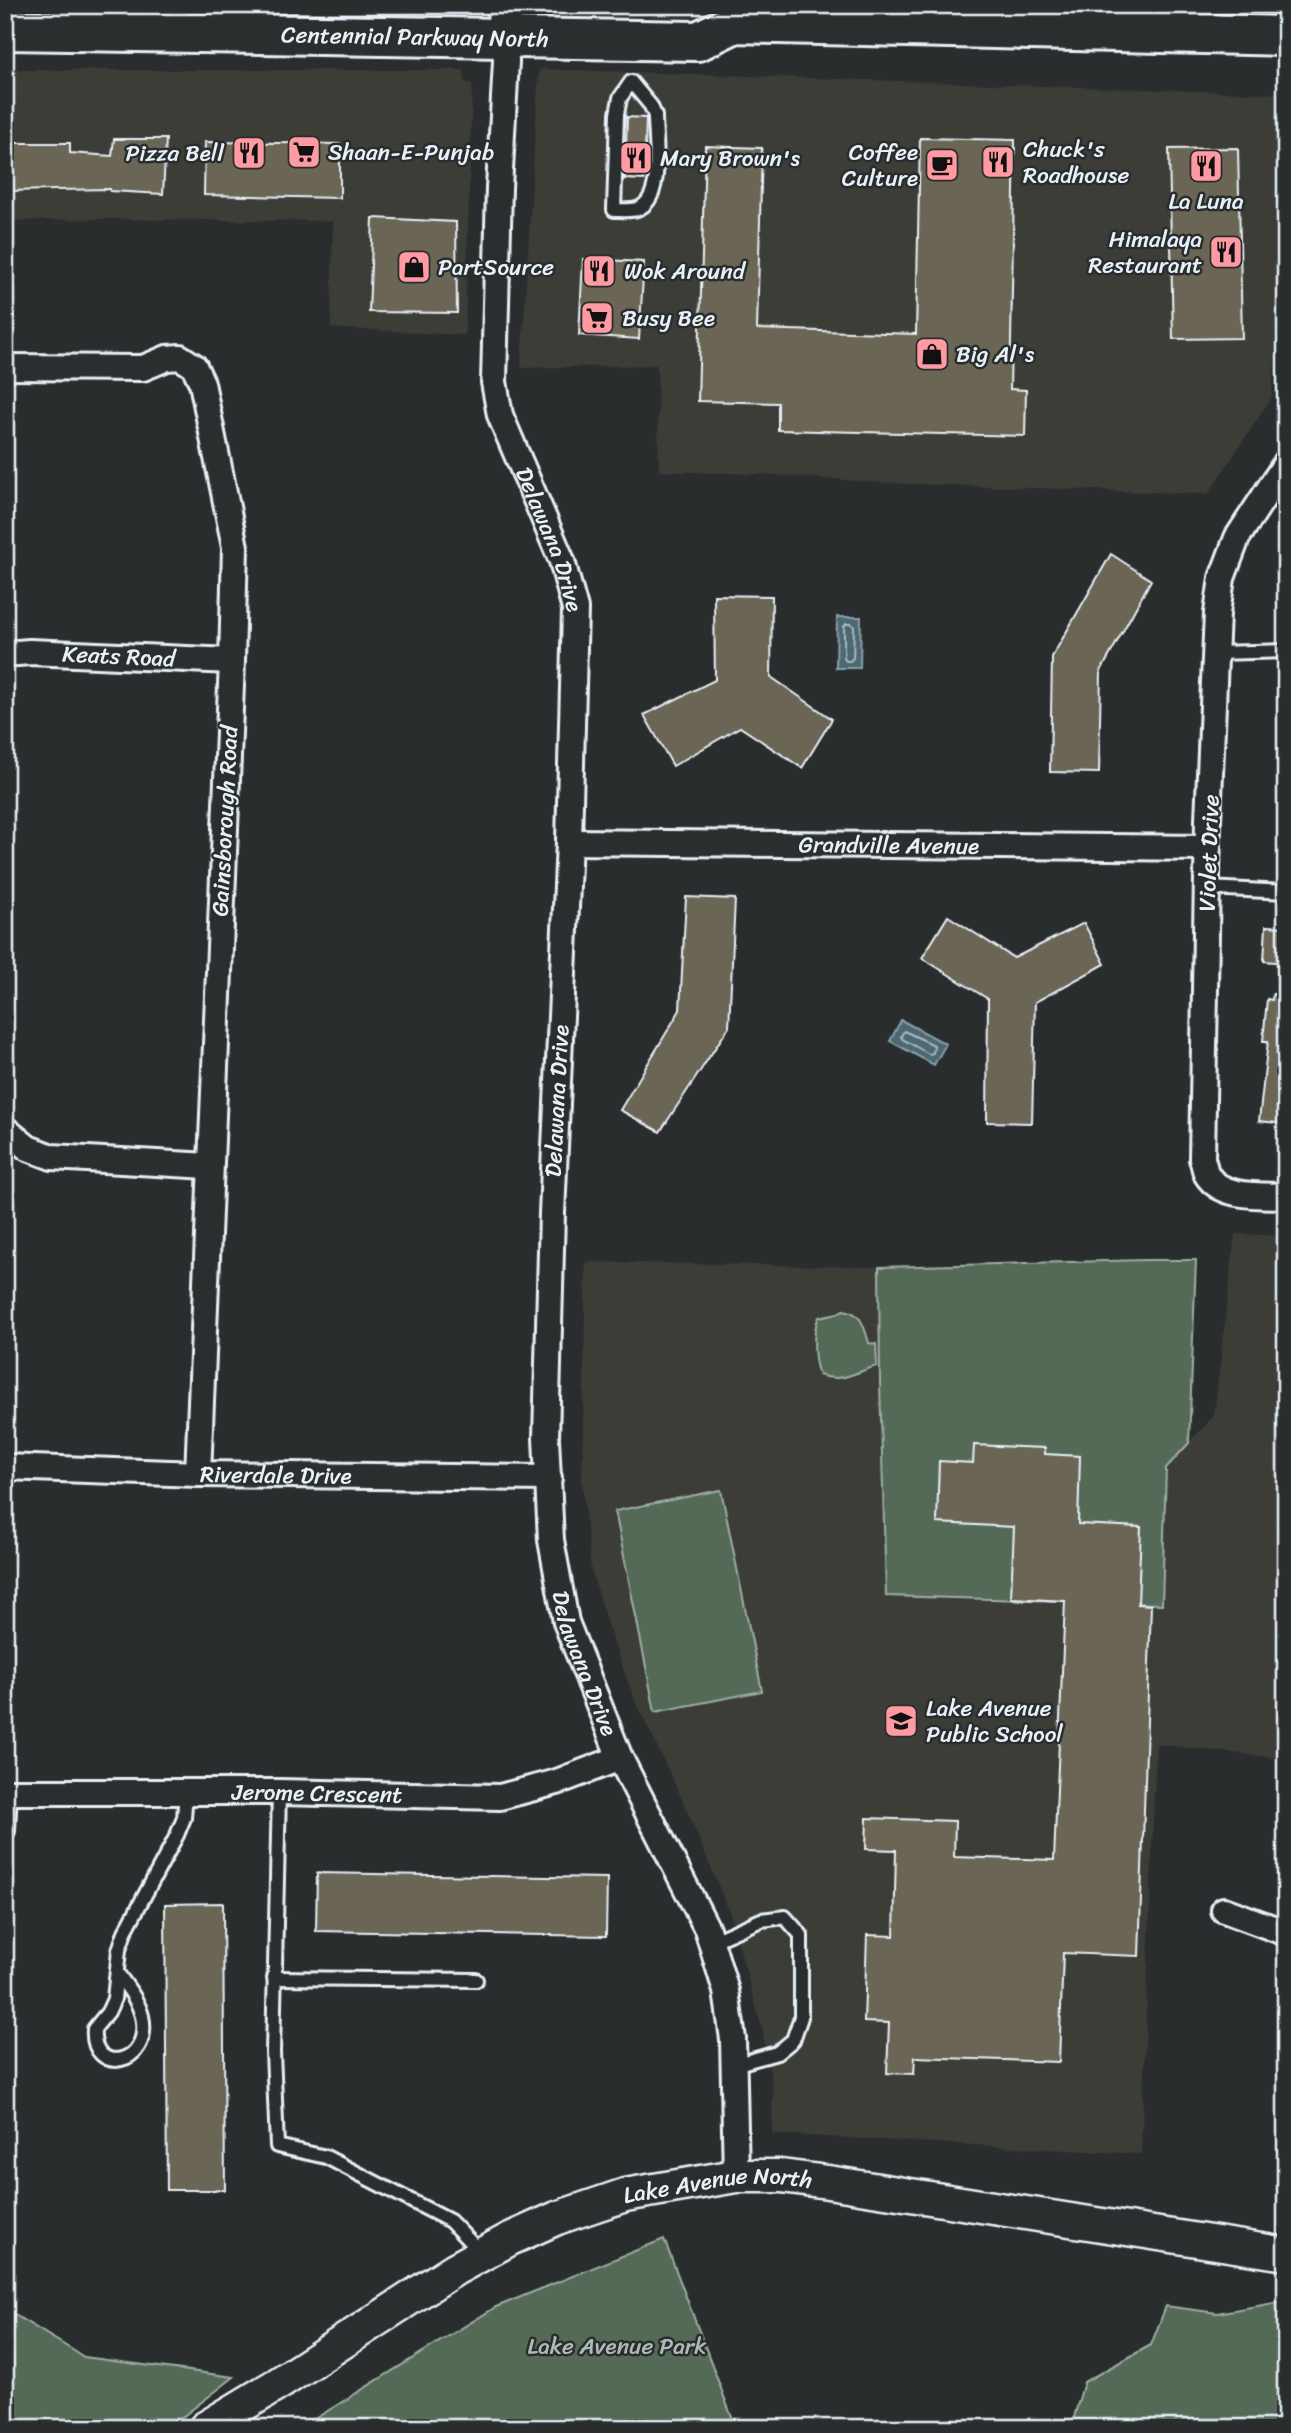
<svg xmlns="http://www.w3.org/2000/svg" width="1291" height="2433" font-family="Sriracha,sans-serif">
  <rect width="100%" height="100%" fill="#2a2d2e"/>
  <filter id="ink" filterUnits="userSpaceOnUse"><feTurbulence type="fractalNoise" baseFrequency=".0143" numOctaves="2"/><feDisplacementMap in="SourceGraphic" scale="14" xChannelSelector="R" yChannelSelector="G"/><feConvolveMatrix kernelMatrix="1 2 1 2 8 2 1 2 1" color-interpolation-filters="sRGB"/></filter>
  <g filter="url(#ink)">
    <g fill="#3e3e39">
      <path d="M539,69l747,25v90l-14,213 -64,97 -319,-11 -131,-9 -99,-3 -2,-106 -136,3z"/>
      <path d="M5,70h459v12l8,2 -7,251 -134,-7 2,-107 -237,-2 -91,2z"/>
      <path d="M1235,1234l51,2v523l-130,-15 -15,410 -369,-20 1,-43 -11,-63 -33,-117 -45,-108 -50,-105 -26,-71 -17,-58 -9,-88 4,-219 293,5 1,116 281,221 5,-137 48,-51z"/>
    </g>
    <g fill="#546a56" stroke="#9eaea7" stroke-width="2">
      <path d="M1146,1260h50l-7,183 -23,25 -4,136 -276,-8 -6,-213 -1,-116z"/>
      <path d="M843,1310c19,2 21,17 26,33l7,1 1,22c-20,5 -36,18 -58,9 -6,-15 -7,-44 0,-58l19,-4z"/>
      <path d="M721,1490l41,201 -107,21 -40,-201z"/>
      <path d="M664,2239l72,189h-436l196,-121z"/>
      <path d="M1286,2301v127h-215l13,-46 67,-37 15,-39 51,7z"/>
      <path d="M5,2309l79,48 150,20 -66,51h-163z"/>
    </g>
    <g fill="#4d6772" stroke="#8b9ea8" stroke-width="2">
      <path d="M837,617h24l-1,51h-24z"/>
      <path d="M901,1020l45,24 -12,21 -44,-24z"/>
    </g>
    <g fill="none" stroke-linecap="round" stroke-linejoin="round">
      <g stroke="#aabac2" stroke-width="2">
        <path d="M846,624h6l2,3 -1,31 -3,3h-4l-2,-3v-31z"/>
        <path d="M904,1031l30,14 -1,8 -4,1 -27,-15 -1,-3z"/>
      </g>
    </g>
    <g fill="#6b6554" stroke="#e8f1f8" stroke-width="2">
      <path d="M627,117l19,1 -2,62 -19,-1z"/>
      <path d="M920,138l95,2 -5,249 16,1 -1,46 -247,-6v-27l-80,-2 7,-255 57,2 -5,181 159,5z"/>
      <path d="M114,139h52l-3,55 -53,-3v-2l-105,2v-48h65v10l42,3z"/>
      <path d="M205,142l135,2v54l-136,-3z"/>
      <path d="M1238,148l4,190 -69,1 -4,-190z"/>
      <path d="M373,218l83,4 1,91 -88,-1z"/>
      <path d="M583,259l61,3 -5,77 -60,-4z"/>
      <path d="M1111,554l40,26 -50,91 -2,102 -49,-1 2,-115z"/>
      <path d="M714,595l58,1 -1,81 61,42 -30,49 -62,-41 -67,39 -29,-51 71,-35z"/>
      <path d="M686,897l49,2 -6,128 -69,105 -40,-22 60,-100z"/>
      <path d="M948,916l66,42 70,-35 21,41 -70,38 -3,121 -45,-1 1,-123 -66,-41z"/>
      <path d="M1266,926l20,1v36l-22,-2z"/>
      <path d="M1273,994h13v130l-27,-3 9,-80h-5l4,-42 5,1z"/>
      <path d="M974,1445l71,3v6l35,2 -2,68 63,3 -3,77 13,1 -12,351 -76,-3 -4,109 -144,-5 -1,17 -27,-1 2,-50 -25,-1 3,-87 27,1 2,-86 -30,-1 1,-31 88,3 -1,36 100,3 11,-259 -54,-3 3,-71 -77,-4 2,-62 34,2z"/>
      <path d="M317,1873l290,5 -1,58 -290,-5z"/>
      <path d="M223,1903l2,287h-58l-2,-286z"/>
    </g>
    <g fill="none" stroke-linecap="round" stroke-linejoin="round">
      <defs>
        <g id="service">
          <path d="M170,5l20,19"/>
          <path d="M631,82l20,24 4,10c0,24 10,84 -18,93 -7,2 -16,1 -23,1l3,-96 3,-16z"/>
          <path d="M1217,653l69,-2"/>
          <path d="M1208,888l78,4"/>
          <path d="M279,1792l-6,260 4,94 49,11 124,64 32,33"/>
          <path d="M5,1836l3,-5 2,-39"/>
          <path d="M711,1942l50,-22 24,-3 16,18v82l-8,23 -16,13 -43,12"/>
          <path d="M118,1974c9,13 20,26 24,42 11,50 -52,61 -48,13l14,-17 6,-13 5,-49 6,-18 52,-97 7,-17 2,-26"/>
          <path d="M274,1978l202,2"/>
        </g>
        <g id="minor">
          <path id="s1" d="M505,37l1,24 -7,127 -5,194 6,33 62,146 13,48 -6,233 -17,371 -6,225 5,102 15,82 54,136 87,171 19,62 7,48 3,137"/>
          <path d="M5,367l138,1 24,-10 13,-1 14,9 8,17 33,164 -3,114 -34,813"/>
          <path d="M1286,463l-49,75 -15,40 -5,35 -9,207 -6,339c2,5 3,12 5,16 15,24 55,20 79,21"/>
          <path id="s2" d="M5,654l25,-2 202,9"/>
          <path id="s3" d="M569,842l639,6"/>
          <path d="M5,1129l23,19 24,9 157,9"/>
          <path id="s4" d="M5,1467l193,7 351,4"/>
          <path id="s5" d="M5,1792h274l221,5 57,-15 63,-24"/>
          <path d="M1224,1910l62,23"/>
        </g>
        <g id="tertiary">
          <path d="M504,5l1,32"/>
          <path id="s6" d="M205,2428l73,-44 177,-115 55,-30 47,-21 68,-23 111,-19h45l47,6 458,72"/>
        </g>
        <g id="primary">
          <path id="s7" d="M5,30l693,11 37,-18 551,13"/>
        </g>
      </defs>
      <use href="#service" stroke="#e8f1f8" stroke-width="18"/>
      <use href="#minor" stroke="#e8f1f8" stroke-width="30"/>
      <use href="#tertiary" stroke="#e8f1f8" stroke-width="37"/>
      <use href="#primary" stroke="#e8f1f8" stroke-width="44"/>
      <use href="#service" stroke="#2a2d2e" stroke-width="12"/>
      <use href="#minor" stroke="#2a2d2e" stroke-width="24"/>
      <use href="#tertiary" stroke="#2a2d2e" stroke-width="32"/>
      <use href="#primary" stroke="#2a2d2e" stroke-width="38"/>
    </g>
  </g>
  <defs>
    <symbol id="supermarket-square" viewBox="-11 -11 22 22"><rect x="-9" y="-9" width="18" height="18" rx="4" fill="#ff9aa2" stroke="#2a2d2e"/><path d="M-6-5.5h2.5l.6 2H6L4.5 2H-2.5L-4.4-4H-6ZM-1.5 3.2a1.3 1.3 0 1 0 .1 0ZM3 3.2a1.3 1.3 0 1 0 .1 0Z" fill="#111"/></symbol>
    <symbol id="restaurant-square" viewBox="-11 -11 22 22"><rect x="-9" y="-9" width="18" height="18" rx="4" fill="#ff9aa2" stroke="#2a2d2e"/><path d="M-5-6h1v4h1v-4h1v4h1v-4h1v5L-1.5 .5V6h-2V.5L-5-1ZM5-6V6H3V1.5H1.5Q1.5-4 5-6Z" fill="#111"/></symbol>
    <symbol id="cafe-square" viewBox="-11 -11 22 22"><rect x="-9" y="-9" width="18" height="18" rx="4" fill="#ff9aa2" stroke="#2a2d2e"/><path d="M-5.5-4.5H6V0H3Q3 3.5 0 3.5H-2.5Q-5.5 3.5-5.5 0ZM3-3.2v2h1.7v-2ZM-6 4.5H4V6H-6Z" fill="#111"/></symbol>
    <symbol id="shop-square" viewBox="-11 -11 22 22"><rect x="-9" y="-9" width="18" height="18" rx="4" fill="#ff9aa2" stroke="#2a2d2e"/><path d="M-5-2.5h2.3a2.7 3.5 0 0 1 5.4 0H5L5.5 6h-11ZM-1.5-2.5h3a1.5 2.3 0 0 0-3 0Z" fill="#111"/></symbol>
    <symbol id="school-square" viewBox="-11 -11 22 22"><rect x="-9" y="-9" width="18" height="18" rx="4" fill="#ff9aa2" stroke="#2a2d2e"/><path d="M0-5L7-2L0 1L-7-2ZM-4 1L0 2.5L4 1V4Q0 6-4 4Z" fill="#111"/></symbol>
  </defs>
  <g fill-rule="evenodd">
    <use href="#supermarket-square" x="285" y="133" width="38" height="38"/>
    <use href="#restaurant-square" x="230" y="134" width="38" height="38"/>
    <use href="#restaurant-square" x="617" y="139" width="38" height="38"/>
    <use href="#restaurant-square" x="979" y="143" width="38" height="38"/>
    <use href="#cafe-square" x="923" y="146" width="38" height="38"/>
    <use href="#restaurant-square" x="1187" y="147" width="38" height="38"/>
    <use href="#restaurant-square" x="1207" y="233" width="38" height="38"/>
    <use href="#shop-square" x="395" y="248" width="38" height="38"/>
    <use href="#restaurant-square" x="580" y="252" width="38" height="38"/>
    <use href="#supermarket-square" x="578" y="299" width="38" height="38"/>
    <use href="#shop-square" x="913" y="335" width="38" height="38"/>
    <use href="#school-square" x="882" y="1702" width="38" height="38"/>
  </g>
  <g text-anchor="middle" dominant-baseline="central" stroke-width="5" stroke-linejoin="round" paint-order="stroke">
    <g font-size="23" fill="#e8f1f8" stroke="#2a2d2e">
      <text stroke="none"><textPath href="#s7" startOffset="410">Centennial Parkway North</textPath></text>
      <text stroke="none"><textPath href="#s1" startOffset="513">Delawana Drive</textPath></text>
      <text stroke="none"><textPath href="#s2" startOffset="114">Keats Road</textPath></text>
      <text transform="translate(225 821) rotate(-87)">Gainsborough Road</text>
      <text stroke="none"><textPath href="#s3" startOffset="320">Grandville Avenue</textPath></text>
      <text transform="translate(1209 853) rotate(-88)">Violet Drive</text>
      <text transform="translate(557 1101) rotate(-87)">Delawana Drive</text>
      <text stroke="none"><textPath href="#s4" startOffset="271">Riverdale Drive</textPath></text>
      <text stroke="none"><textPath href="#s1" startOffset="1647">Delawana Drive</textPath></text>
      <text stroke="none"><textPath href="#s5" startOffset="312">Jerome Crescent</textPath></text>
      <text stroke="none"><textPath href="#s6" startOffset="576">Lake Avenue North</textPath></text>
    </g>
    <g font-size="23" fill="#e8f1f8" stroke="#2a2d2e" text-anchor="start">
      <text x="1023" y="149">Chuck's<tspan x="1023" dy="26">Roadhouse</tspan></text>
      <text x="328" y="152">Shaan-E-Punjab</text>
      <text x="918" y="152" text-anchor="end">Coffee<tspan x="918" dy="26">Culture</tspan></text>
      <text x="224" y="153" text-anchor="end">Pizza Bell</text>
      <text x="660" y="158">Mary Brown's</text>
      <text x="1206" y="201" text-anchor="middle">La Luna</text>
      <text x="1202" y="239" text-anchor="end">Himalaya<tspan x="1202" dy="26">Restaurant</tspan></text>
      <text x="438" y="267">PartSource</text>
      <text x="624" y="271">Wok Around</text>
      <text x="622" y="318">Busy Bee</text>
      <text x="956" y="354">Big Al's</text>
      <text x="926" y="1708">Lake Avenue<tspan x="926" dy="26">Public School</tspan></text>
    </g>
    <g font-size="23" fill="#adbbb7" stroke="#2a2d2e">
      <text x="617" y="2346">Lake Avenue Park</text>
    </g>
  </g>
  <rect width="1291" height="2433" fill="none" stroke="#2a2d2e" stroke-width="28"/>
  <rect x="14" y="14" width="1263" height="2405" fill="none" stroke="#e8f1f8" stroke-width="2.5" filter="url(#ink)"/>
</svg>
